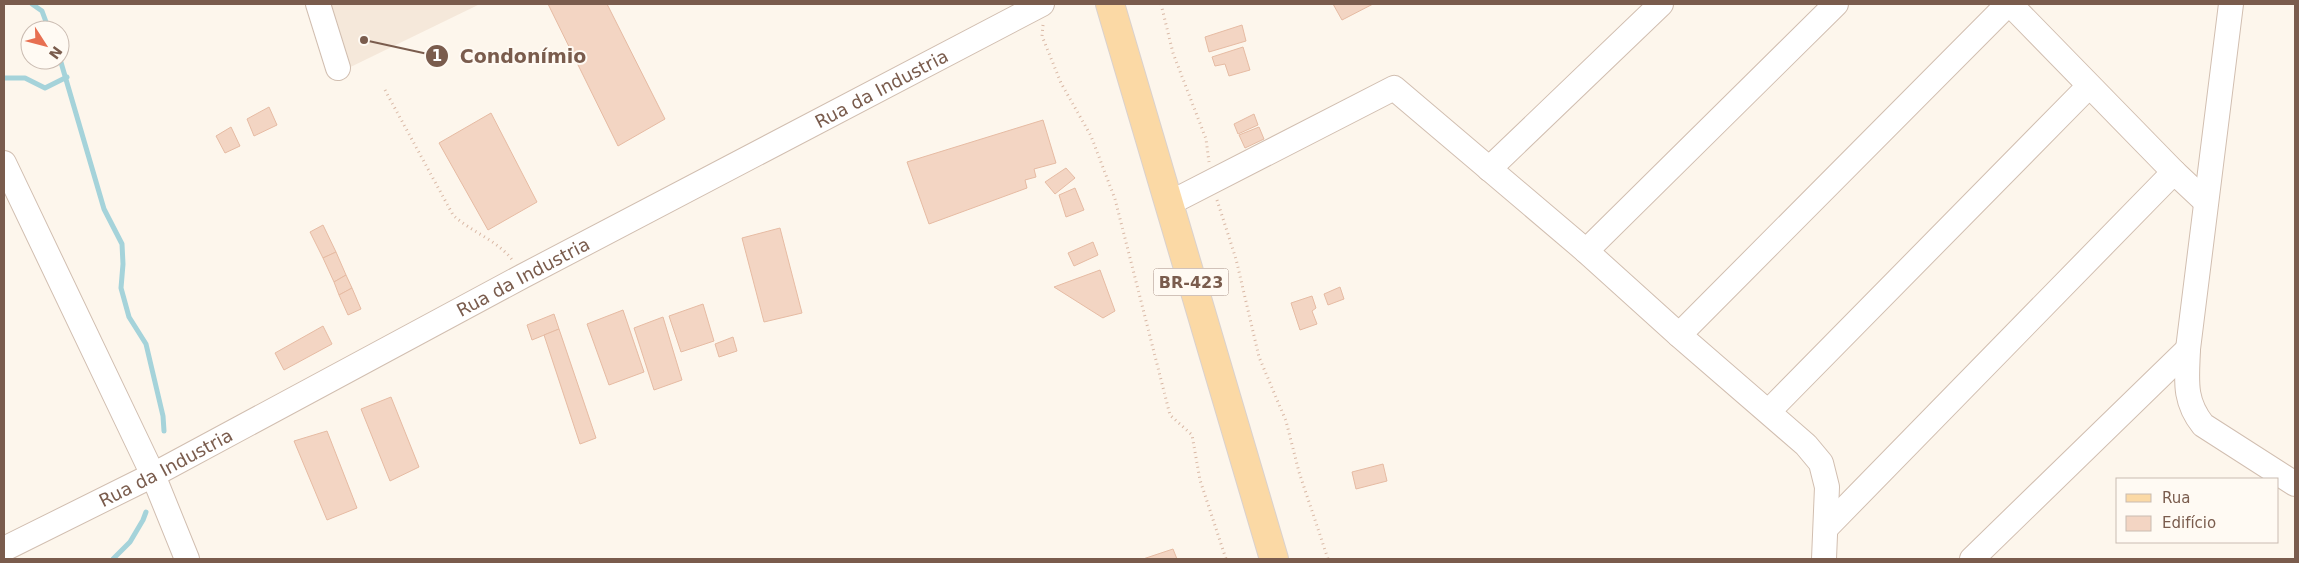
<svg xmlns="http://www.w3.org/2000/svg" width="2299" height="563" font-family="'DejaVu Sans',sans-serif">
  <rect width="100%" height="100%" fill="#fdf6ec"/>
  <path fill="#f5e8da" d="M310,4h170l-148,72z"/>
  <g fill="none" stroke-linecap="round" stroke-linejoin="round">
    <g stroke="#a5d3da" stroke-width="5">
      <path d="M32,4l10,7 7,19"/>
      <path d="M60,59l44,150 18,35 1,20 -2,24 8,29 17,27 17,72 1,15"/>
      <path d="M4,78h21l20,10 22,-11"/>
      <path d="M113,559l17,-17 13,-22 3,-8"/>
    </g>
  </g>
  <g fill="#f3d5c3" stroke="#e6bba3">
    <path d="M548,4h59l58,115 -47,27z"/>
    <path d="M1333,4h40l-31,16z"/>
    <path d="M1242,25l4,16 -37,11 -4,-15z"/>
    <path d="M1243,47l7,23 -21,6 -4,-12 -10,2 -3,-9z"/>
    <path d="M269,107l8,18 -23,11 -7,-17z"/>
    <path d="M491,113l46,89 -49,28 -49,-87z"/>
    <path d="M1254,114l4,11 -20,9 -4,-10z"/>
    <path d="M1043,120l13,43 -22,6 2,8 -11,3 2,8 -98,36 -22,-62z"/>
    <path d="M231,127l9,19 -15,7 -9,-17z"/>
    <path d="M1259,127l5,12 -19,9 -6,-13z"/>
    <path d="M1066,168l9,10 -20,16 -10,-12z"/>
    <path d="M1075,188l9,22 -18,7 -7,-22z"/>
    <path d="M323,225l13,27 -13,6 -13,-26z"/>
    <path d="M780,228l22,85 -38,9 -22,-84z"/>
    <path d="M1093,242l5,13 -24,11 -6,-13z"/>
    <path d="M336,252l10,23 -12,7 -11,-24z"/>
    <path d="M1100,270l15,41 -12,7 -49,-31z"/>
    <path d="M346,275l6,13 -13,7 -5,-13z"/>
    <path d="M1340,287l4,12 -16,6 -4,-11z"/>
    <path d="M352,288l9,21 -13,6 -9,-20z"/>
    <path d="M1312,296l4,12 -4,3 5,13 -17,6 -9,-27z"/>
    <path d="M703,304l11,37 -33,11 -12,-36z"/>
    <path d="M623,310l21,62 -35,13 -22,-61z"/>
    <path d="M554,314l5,15 -27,11 -5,-15z"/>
    <path d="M663,317l19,63 -28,10 -20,-62z"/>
    <path d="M323,326l9,18 -48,26 -9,-17z"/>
    <path d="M559,329l37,109 -16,6 -36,-109z"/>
    <path d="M733,337l4,14 -18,6 -4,-13z"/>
    <path d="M391,397l28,70 -29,14 -29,-72z"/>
    <path d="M327,431l30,77 -30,12 -33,-79z"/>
    <path d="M1383,464l4,17 -31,8 -4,-17z"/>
    <path d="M1173,549l4,10h-34z"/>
  </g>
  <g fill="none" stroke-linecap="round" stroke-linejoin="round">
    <defs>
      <g id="minor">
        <path d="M318,4l20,64"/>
        <path d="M2010,4l164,168"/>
        <path d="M2231,4l-43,345c-1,30 -5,51 15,76l92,59"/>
        <path d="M4,163l149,312 34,84"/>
        <path d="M1489,169l172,-165"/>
        <path d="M1168,204l226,-116 192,163 93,84 127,110 15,18 6,24 -3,72"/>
        <path d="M1586,251l250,-247"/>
        <path d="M1679,335l329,-331"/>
        <path d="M1769,411l320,-325"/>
        <path d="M1826,528l348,-356 32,30"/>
        <path id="s1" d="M4,549l149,-74 370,-199 519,-272"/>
        <path d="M1972,559l216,-210"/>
      </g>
      <path id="major" d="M1110,4l164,555"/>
    </defs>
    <use href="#minor" stroke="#d1beb0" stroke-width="26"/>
    <use href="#major" stroke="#dad1cd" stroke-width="30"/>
    <g stroke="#d9b8a5" stroke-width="3" stroke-dasharray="1 4" stroke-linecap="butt">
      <path d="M1161,4l12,49 33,86 3,23"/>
      <path d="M1043,25l-1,11 19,47 30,53 24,63 55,216 22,20 8,45 26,79"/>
      <path d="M385,90l68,125c18,17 46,26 60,46"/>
      <path d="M1217,200l19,59 23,98 27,64 13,51 29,87"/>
    </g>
    <use href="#minor" stroke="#fff" stroke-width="24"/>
    <use href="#major" stroke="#fbd9a5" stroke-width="28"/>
  </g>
  <g text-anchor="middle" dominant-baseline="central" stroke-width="4" stroke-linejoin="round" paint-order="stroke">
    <rect fill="#fffaf3" stroke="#a28b7f" stroke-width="1" x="1153.5" y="268.5" width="75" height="27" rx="4"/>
    <g font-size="16" font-weight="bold" fill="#7a5c4d">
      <text x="1191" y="282">BR-423</text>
    </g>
    <g font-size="18" fill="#7a5c4d" stroke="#fffaf3">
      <text stroke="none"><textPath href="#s1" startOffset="991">Rua da Industria</textPath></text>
      <text stroke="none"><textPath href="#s1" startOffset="586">Rua da Industria</textPath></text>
      <text stroke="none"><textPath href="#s1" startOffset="181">Rua da Industria</textPath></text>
    </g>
  </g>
  <path fill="none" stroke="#7a5c4d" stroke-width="2" d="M364 40L437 56"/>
  <g fill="#7a5c4d" stroke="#fffaf3" stroke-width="2">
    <circle cx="364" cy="40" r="5"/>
    <circle cx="437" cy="56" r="12"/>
  </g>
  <g font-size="15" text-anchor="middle" font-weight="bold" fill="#fff">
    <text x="437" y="61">1</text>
  </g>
  <g font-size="19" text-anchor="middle" font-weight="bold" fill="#7a5c4d" stroke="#fffaf3" stroke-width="4" stroke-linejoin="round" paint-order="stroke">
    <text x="523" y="63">Condonímio</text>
  </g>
  <rect width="2299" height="563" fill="none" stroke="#7a5c4d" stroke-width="10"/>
  <rect x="2116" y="478" width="162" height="65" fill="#fffaf3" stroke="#cabbb1"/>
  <rect x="2126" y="494" width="25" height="8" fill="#fbd9a5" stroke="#cabbb1"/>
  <text x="2162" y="503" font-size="15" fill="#7a5c4d">Rua</text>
  <rect x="2126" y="516" width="25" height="15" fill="#f3d5c3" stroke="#cabbb1"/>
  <text x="2162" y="528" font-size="15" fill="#7a5c4d">Edifício</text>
  <g transform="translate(45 45) rotate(126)"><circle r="24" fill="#fffaf3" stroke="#cabbb1"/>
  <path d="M0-4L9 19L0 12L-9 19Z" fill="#e76f51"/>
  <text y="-8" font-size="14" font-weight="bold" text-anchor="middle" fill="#7a5c4d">N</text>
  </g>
</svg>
